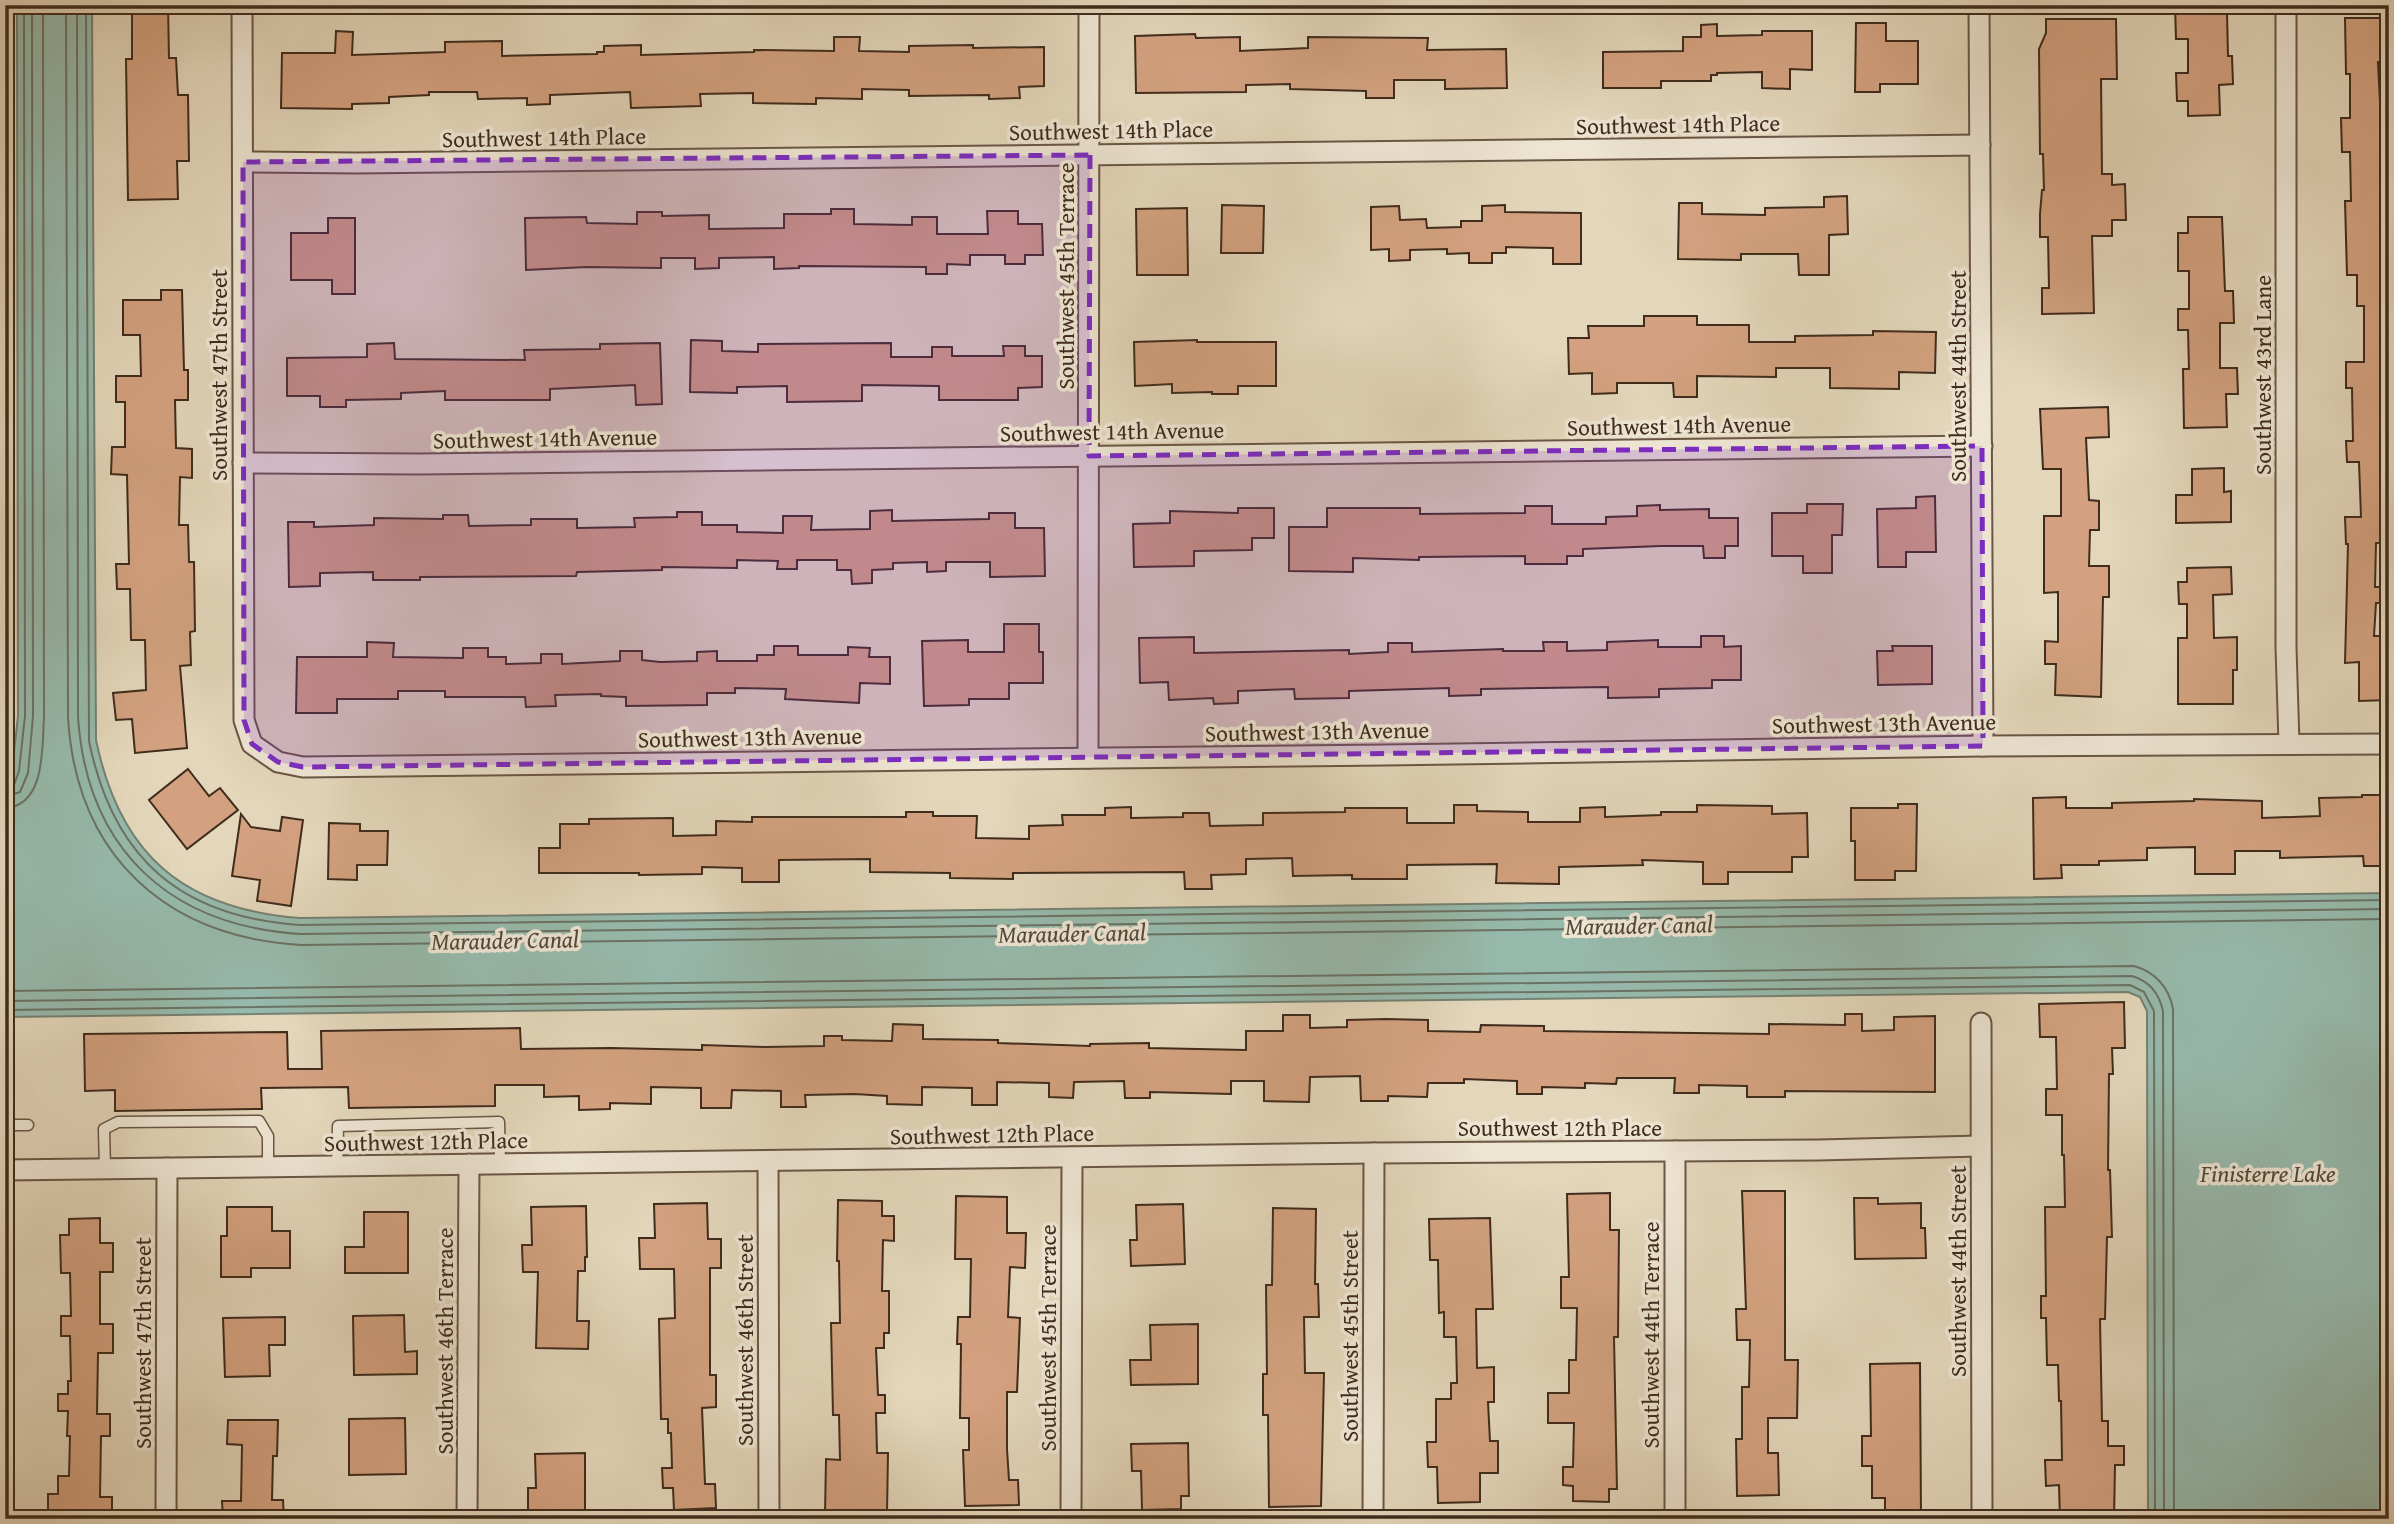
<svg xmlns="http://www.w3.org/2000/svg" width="2394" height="1524" font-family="'Gentium Book Plus',serif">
  <rect width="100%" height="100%" fill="#e3d6ba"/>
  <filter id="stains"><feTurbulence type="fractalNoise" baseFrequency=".00286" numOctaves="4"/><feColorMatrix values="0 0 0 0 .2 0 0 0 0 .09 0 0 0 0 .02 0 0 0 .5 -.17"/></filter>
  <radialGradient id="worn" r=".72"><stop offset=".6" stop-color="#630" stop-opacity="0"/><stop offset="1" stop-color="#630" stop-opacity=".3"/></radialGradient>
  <path fill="#96b9ab" stroke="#748172" stroke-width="2" d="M17,5h75l4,735c24,115 87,169 204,178l2089,-25v626h-241l-1,-508 -7,-14 -12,-5 -2123,25v-227l7,-20 6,-54z"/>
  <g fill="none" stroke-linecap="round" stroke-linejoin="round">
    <g stroke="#6b7264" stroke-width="2">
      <path d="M66,5l2,712c8,138 97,220 233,228l2088,-26"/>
      <path d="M77,5l1,712c9,133 92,209 223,217l2088,-25"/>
      <path d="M86,5l3,736c24,118 92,176 211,184l2089,-25"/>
      <path d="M5,789l9,-4 5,-14 6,-55 -1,-711"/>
      <path d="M5,797l15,-5 8,-19 5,-57 -1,-711"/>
      <path d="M5,808c41,-2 37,-62 39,-91l-1,-712"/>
      <path d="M5,991l2129,-25c21,6 35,21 39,43l1,510"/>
      <path d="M5,1001l2127,-25c17,5 27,17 31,35l1,508"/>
      <path d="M5,1010l2125,-25 14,7 10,19 1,508"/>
    </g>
  </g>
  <g fill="#d3a17f" stroke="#402c1d" stroke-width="2">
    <path d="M132,5h36l1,53h7l2,37h10l1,66h-12l1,38 -50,1 -2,-141h6z"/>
    <path d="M2175,5h43v8h9l1,43h4l1,28 -14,1 1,30 -32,1v-15h-11l-1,-28h12v-34h-12z"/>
    <path d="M2345,18h44v44h-11l3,60h8v30h-8l1,33h7v358h-13l-1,44h12l-1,16h-10l-2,33h15v64l-30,1v-39l-14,1 3,-119h-2l-1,-27h16l-2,-55h-12l-1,-21h7l-1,-53h-6v-26h18v-56h-7v-31h-10l-2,-74h6l-1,-49h-8l-1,-34h9v-44h-4z"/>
    <path d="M2046,19h70l1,60h-16l1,95h10v11l13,-1 1,36h-14v16h-20l2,77 -52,1v-26h7l-1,-51h-8v-23l2,-24h2l-1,-36h-3l-1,-105 7,-16z"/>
    <path d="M1856,23h30v18h32v43h-38v8h-25z"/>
    <path d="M1717,24v12l45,-1v-4h50v39l-22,-1v20l-28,-1v-16l-45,1v2h-6v6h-50v7h-58v-36l80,-1v-14h18v-12z"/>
    <path d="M336,31l17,1 -1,23 93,-3v-10l57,-1v15l95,-2v-2h7v-6l37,-1v10l113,-3v-2l80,1v-14h26l-1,14 50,1v-6l64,-1v3l71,-1v39l-25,1 1,11 -31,1v-4l-80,1v-6l-47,-1v10l-46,-1v6l-63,-1v-10l-53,1 1,12 -70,2 -1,-16 -80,3v9l-23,1v-7l-49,1 -1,-7h-48v3l-40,2v6l-37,1v5l-71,-1 1,-55h53z"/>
    <path d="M1195,34l1,4 44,-1v14l68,-3v-11l120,1 -1,12 79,-1 1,39 -62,1v-9h-51v18h-28v-7l-76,-2v-5l-44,1v7l-110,1 -1,-57z"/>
    <path d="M1847,196l1,38 -19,1v40h-30l-1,-21h-57v6l-63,-1 1,-56h23v11l63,1v-7l59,-1v-10z"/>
    <path d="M1222,205l42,1 -1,47h-42z"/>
    <path d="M1505,205v7l76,1v51h-28v-16l-47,-1v6h-14v10h-23v-10l-22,1v-5l-37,1v10l-21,1v-12l-18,1v-43l28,-1 1,14 26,-1 1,9 34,-1v-6h21v-15z"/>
    <path d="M1187,208l1,67h-51l-1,-66z"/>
    <path d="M831,209h23v15l58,1v-8h25v17h51l-1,-23h31v13h24l1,31h-18v9h-20v-9h-35v10l-23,-1v10h-21v-7l-127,-1v2l-25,1v-12l-55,1v10l-24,1v-11h-34v10l-74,-1 -61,3 -1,-52 61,-1 1,6 50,1v-12h25v4l47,-1v14l75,-1v-14h47z"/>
    <path d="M2188,217h34l3,74h8l1,32h-14v45h17l1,26h-12l1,33 -43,1 -1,-59h6l-1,-39h-10v-21h11v-38h-11v-38h10z"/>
    <path d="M328,218h27v76h-23v-14h-41v-47h37z"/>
    <path d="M161,290h21l2,80h4v30h-13l1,48 16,1v29l-12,-1 -1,48h9l1,37h5l1,69 -5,1 1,33 -11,1 7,82 -52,5 -3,-34 -16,1 -3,-27 33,-3 -1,-50h-14l-1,-51h-13l-1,-25h13l-2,-89 -16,-1 1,-27h13v-45h-9v-26h25l-1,-41h-17v-35h38z"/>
    <path d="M1644,316h53v9h52v17h46v-6l78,-1v-4l63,1 -1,41 -36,-1v17l-69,-1v-20h-54v9l-79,-1v21h-23l-1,-14h-56v10l-25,1v-21l-23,1 -1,-36h21l-1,-12h56z"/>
    <path d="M691,340l31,1v10l36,1v-8l133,-1v14h41v-10h20v9h52l-1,-10h22v10h17v31l-24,1v12h-79v-14l-77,-1v16l-75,1v-16l-50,1v6l-47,-1z"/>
    <path d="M1197,340v2h79v44h-38v8h-26v-2l-40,1v-9l-37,2 -1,-44z"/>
    <path d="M394,343l1,16 130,1 -1,-10 76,-1v-5l60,-1 2,61 -26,1 -1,-20 -85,4v11h-105v-9l-44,2v6l-55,1v7h-26v-11h-33v-38l80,-1v-13z"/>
    <path d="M2108,407l1,30 -23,1 3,62 10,1v29h-9l-1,36h20v31h-6l-2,100 -46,-2 1,-31h-11v-23l13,1v-50l-14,1v-77h17v-47h-18l-3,-60z"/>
    <path d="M2224,468v24l7,-1v31l-55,1v-28h16v-26z"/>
    <path d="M1935,496l1,56h-30v15h-28l-1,-58 39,-1v-11z"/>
    <path d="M1807,504h36l-1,31h-10v38h-29v-17h-31v-43h35z"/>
    <path d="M1660,505v5l49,-1v9h29v28h-13v12h-21l-1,-12h-42l-78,3v7h-16v8h-42v-8l-106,1v3l-66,-2v14l-64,-1v-44h38v-19h93v6l105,-1v-7h27v18h54v-7l31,-1v-10z"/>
    <path d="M1238,508h36v30h-22v12l-58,1v15l-60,1 -1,-43 37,-1v-12l68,2z"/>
    <path d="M892,510v11l97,-2v-6h26v15h29l1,48 -55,1v-15h-44v9l-19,1v-10l-34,1v6l-21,1v13l-20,1 -1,-14h-14v-10h-40v9h-20l1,-8 -41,-1v8l-75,-1v3l-85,2 -1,4 -156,1v3h-47v-8l-53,1v13l-31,1 -1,-65h26v5l60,-2v-7l69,1v-4h25l1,11 62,-1v-6h46v9l58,-1 -1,-9 43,-1v-5h25v13h35v7l46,1v-17h29l-1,14 59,-1v-18z"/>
    <path d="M2231,567l1,27 -19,1 1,43 23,-1v33h-4v34h-55v-66h9v-34h-8l-1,-22h9v-14z"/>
    <path d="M1004,624h35v28h4v31h-34v16h-40v6l-45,1 -2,-65 46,-1v12h36z"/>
    <path d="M1701,636h23v11l17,-1v34h-29v8l-53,1v8l-51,1v-11l-127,2v6l-32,1v-8l-100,3v7l-54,1 -1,-10 -56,2v12l-24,1 -1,-6 -44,2 -1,-18 -28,1 -1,-45 55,-1v16l155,-3v4l39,-2v-9h24v9l91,-3v2h41l-1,-9h24v9l40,-1v-8l51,-2v7h43z"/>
    <path d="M367,642l27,1 -1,14 70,1v-10h25v9h18v7l35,-1v-9h21v10l58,-3v-10h22v9l18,2 37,-1v-9l20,-1v10h40v-6h17v-9h24v9h50v-8l22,1 -1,9h21v27l-30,-1 -1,20 -74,-4 1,-10 -51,-1v5h-28v12l-81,1v-9l-25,-1v-2l-46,1 1,11 -30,1 -1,-10h-80v-6h-47v8h-61v14h-41l1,-56h70z"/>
    <path d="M1892,646h40v38l-54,1 -1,-34h16z"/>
    <path d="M188,769l21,27 11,-8 18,22 -51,39 -38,-49z"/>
    <path d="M2362,795h27v63h-5v8h-20l-1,-10 -83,2v-7h-45v23h-40v-27l-48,1v12l-48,1v4h-38l1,13 -28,1 -1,-81 33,-1v11h46v-5l82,-2v-2l68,2v17l58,-2 -1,-18 43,-1z"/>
    <path d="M1898,804h19l-1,67h-21v9h-40v-39h-4v-33h47z"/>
    <path d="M1454,805h23v6l51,1v10h52v-14l25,-1v10l56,-2v-3h36v-7l75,1v8l35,-1 1,44h-16v15h-64v12h-25v-22l-61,-2 1,5 -84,2v17l-63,-1 1,-19 -90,1v14h-55v-4l-59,1 -1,-18 -46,1v15l-35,1 1,14h-27l-1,-17 -171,1v6l-63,-1v-5l-80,-1v-13l-91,1v22h-37v-14l-40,-1v7l-63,1v-2h-100v-25h21v-24h29v-5l84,-1v18l43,-1v-14l36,1v-5h154v-5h27v4h44l-1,22 53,1v-13l34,-1 -1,-10h43v-7l26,-1v11l52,-1v-4h26l1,13 53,-1v-12l82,-1v-4h62v15h47z"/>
    <path d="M241,814l10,13 29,4 2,-14 21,3 -12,86 -34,-5 3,-21 -28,-4z"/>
    <path d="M329,823l31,1v7h28l-1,34h-30v15l-29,-1z"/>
    <path d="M2124,1002l1,46h-13l1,26h-4l-1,96h2l2,67h-5l-2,82h-5l2,102h6v25h16v19h-9l-1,54h-54l-1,-34 -13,1 -1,-26h17l-1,-59h-2l-1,-36h-11l-1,-47h-5v-22h5l-1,-89h20l-1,-52h-2v-40h-16v-26h11l-1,-52h-16l-1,-33z"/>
    <path d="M1845,1014h17v17l32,-1v-13l41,-1v76l-150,-1v6h-38v-11l-48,-1v8h-25l1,-15h-58l-1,6 -31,-1v5l-43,-1v7h-25v-13l-53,-2v4h-36l-1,14 -39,-1v5h-27l-1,-25 -50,1 -1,25 -45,-1v-20h-33v13l-81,-2v6h-25l-1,-17 -50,1 -1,16 -24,-1v-14l-52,-1v23h-25v-17l-50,-1v18l-35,-1v-8l-32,-2 -50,1 1,12h-25v-16l-49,-1 -1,18h-30v-20l-50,-1v17l-41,-1v6l-31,1v-14l-35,1v-12h-49v21l-146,2 -1,-21 -87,1 1,21 -147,2v-21l-30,1 -1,-57 203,-2 1,37h34l-1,-38 199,-3 1,21 90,-1 91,2v-5l63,2 59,-1v-10h18v4l50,1 1,-17 30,1v14l75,1v3l92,3v-2l59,-1v5l97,2v-19h37v-16h27v13l37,-1v-7l39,-1 42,1v11l52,1 1,-7 63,1v5l225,3v-10l76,1z"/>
    <path d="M1742,1191h43v169h13l-1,58h-29v35h10l1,42 -42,1 -1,-57h6v-52h7l1,-47h-13l-1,-31h10z"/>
    <path d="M1610,1193v37h9l-1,107h-4l3,152h-8v13l-36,-1v-15l-10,-1v-18h10l1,-44h-26v-30h21v-33h7l1,-52h-16v-31h8l-2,-83z"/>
    <path d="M956,1196l51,1v36h19l-1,35 -15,-1 -2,50 12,1 -3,74h-10v57l2,31h9l1,25 -54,1 -2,-56h6v-32h-9l1,-74h-4l1,-27h12l1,-58h-16z"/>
    <path d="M1854,1198h24v6l43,-1v25h4l1,30 -71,1z"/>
    <path d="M838,1200l44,1v15h12v25l-11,-1 -1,51h7v42h-5v15h-8l2,47h7v18h-9l1,40h11l-1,61 -62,-1 1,-54 14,1 -1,-45h-6l-2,-92h9l-1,-62h-2z"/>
    <path d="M707,1203l1,36h13v29h-11v107h6v32l-14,1 3,76h10l1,24 -42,2 -1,-22h-10l-1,-20h10l-1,-35h-3v-14h-7l-2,-100 16,-1 -1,-49h-34l-1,-31h16l-1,-34z"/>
    <path d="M1183,1204l2,60 -54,2 -1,-26h7l-1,-35z"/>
    <path d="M586,1206l1,51h-2v14h-7l-1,50h12l-1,28 -52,-1 2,-76h-15l-1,-27h10l-1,-38z"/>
    <path d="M227,1207h45v24h18v37h-39v9h-30v-41h6z"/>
    <path d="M1273,1208l43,1 -1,75h3l1,33h-15l1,56h19l-3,133 -52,1 -1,-92h-5v-41h4l-1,-89h6z"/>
    <path d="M364,1212h44v61h-63v-26h19z"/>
    <path d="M100,1218v25h13v29h-13v52h13v29h-15l-1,61h13v22h-9l-1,61h12v21l-64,-1v-23h10v-18h11l1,-40h-3l1,-25h-10v-17h10v-13h3l-1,-45h-9v-20h10l-1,-43h-9l-1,-38h9v-16z"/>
    <path d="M1490,1218l3,91h-17l1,59 17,-1v35h-6l2,39h8v32h-18v29l-42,1 -1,-36h-9l-1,-25h9v-43h15v-16h6l-1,-46h-12v-25l-5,1 -1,-53h-8l-1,-41z"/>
    <path d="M404,1315l1,37 12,-1v23l-63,1 -1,-59z"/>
    <path d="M285,1317v28h-16l1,31 -45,1 -2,-59z"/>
    <path d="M1198,1324v60l-67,1 -1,-25h21l-1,-35z"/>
    <path d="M1920,1363l1,156h-36v-21h-13v-32h-10v-30h9l-1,-72z"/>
    <path d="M405,1418l1,56 -57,1v-56z"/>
    <path d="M228,1420h50l-1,36h-4l-1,44h11l1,19h-61l-1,-18h19l1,-56 -15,-1z"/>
    <path d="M1188,1443l1,53h-8v13l-39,1 -1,-39h-9l-1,-27z"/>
    <path d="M585,1453v62h-57v-27h8l-1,-34z"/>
  </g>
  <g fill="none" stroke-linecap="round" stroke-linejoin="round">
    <defs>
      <g id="service">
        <path d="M5,1125h23"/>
        <path d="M337,1166l1,-40 161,-4 1,42"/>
        <path d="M105,1169l-1,-40 14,-7 141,-1 9,15v31"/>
      </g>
      <g id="minor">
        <path d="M242,5l2,715 8,24 26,18 25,5 1082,-12 598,-9 406,-2"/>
        <path d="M1979,5l4,741"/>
        <path d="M2286,5v642l3,97"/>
        <path d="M243,162l114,1 1623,-18"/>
        <path d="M243,463l176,1 1563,-18"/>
        <path d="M1088,758l1,-753"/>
        <path d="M1981,1023l1,496"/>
        <path d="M768,1162l1,357"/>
        <path d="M5,1170l1369,-17 444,-3 162,-4"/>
        <path d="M166,1519l1,-351"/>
        <path d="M467,1519l2,-355"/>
        <path d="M1071,1519l1,-362"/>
        <path d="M1373,1519l1,-366"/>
        <path d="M1675,1519v-368"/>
      </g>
    </defs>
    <use href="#service" stroke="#695644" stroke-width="13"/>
    <use href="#minor" stroke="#695644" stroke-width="23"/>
    <use href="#service" stroke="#ede4d2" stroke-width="10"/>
    <use href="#minor" stroke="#ede4d2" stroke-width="19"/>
  </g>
  <path fill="#7b2cbf" fill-opacity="0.2" stroke="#7b2cbf" stroke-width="5" stroke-dasharray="14 9" stroke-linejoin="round" d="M1090,155l-1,301 893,-10 1,300 -1680,21 -25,-5 -26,-18 -8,-24 -1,-558z"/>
  <g text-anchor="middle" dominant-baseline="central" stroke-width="7" stroke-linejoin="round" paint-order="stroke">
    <g font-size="23" fill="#402c1d" stroke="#ede4d2">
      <text transform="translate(1678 124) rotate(-1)">Southwest 14th Place</text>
      <text transform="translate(1111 130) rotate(-1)">Southwest 14th Place</text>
      <text transform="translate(544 137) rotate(-1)">Southwest 14th Place</text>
      <text transform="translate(1065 276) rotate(-90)">Southwest 45th Terrace</text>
      <text transform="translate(218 375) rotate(-90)">Southwest 47th Street</text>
      <text transform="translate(2262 375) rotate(-90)">Southwest 43rd Lane</text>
      <text transform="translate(1957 376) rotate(-90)">Southwest 44th Street</text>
      <text transform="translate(1679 425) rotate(-1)">Southwest 14th Avenue</text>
      <text transform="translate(1112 431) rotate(-1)">Southwest 14th Avenue</text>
      <text transform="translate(545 438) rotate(-1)">Southwest 14th Avenue</text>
      <text transform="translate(1884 723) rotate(-1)">Southwest 13th Avenue</text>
      <text transform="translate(1317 731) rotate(-1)">Southwest 13th Avenue</text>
      <text transform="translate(750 737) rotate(-1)">Southwest 13th Avenue</text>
      <text x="1560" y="1127">Southwest 12th Place</text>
      <text transform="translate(992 1134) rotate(-1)">Southwest 12th Place</text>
      <text transform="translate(426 1141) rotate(-1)">Southwest 12th Place</text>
      <text transform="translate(1957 1271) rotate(-90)">Southwest 44th Street</text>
      <text transform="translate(1650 1335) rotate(-90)">Southwest 44th Terrace</text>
      <text transform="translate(1349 1336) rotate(-90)">Southwest 45th Street</text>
      <text transform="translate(1047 1338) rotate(-90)">Southwest 45th Terrace</text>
      <text transform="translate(744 1340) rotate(-90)">Southwest 46th Street</text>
      <text transform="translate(444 1341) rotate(-90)">Southwest 46th Terrace</text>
      <text transform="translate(142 1343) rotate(-90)">Southwest 47th Street</text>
    </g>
    <g font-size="24" font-style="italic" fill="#514839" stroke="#ede4d2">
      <text transform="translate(1639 925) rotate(-1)">Marauder Canal</text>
      <text transform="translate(1072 933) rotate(-1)">Marauder Canal</text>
      <text transform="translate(505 940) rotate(-1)">Marauder Canal</text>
      <text x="2268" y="1173">Finisterre Lake</text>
    </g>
  </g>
  <rect width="2394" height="1524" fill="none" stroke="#e3d6ba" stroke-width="28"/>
  <rect x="7" y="7" width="2380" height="1510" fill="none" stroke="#402c1d" stroke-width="3.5"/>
  <rect x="14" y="14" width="2366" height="1496" fill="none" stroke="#402c1d" stroke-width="2"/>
  <rect width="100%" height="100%" filter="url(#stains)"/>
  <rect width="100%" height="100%" fill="url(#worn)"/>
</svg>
